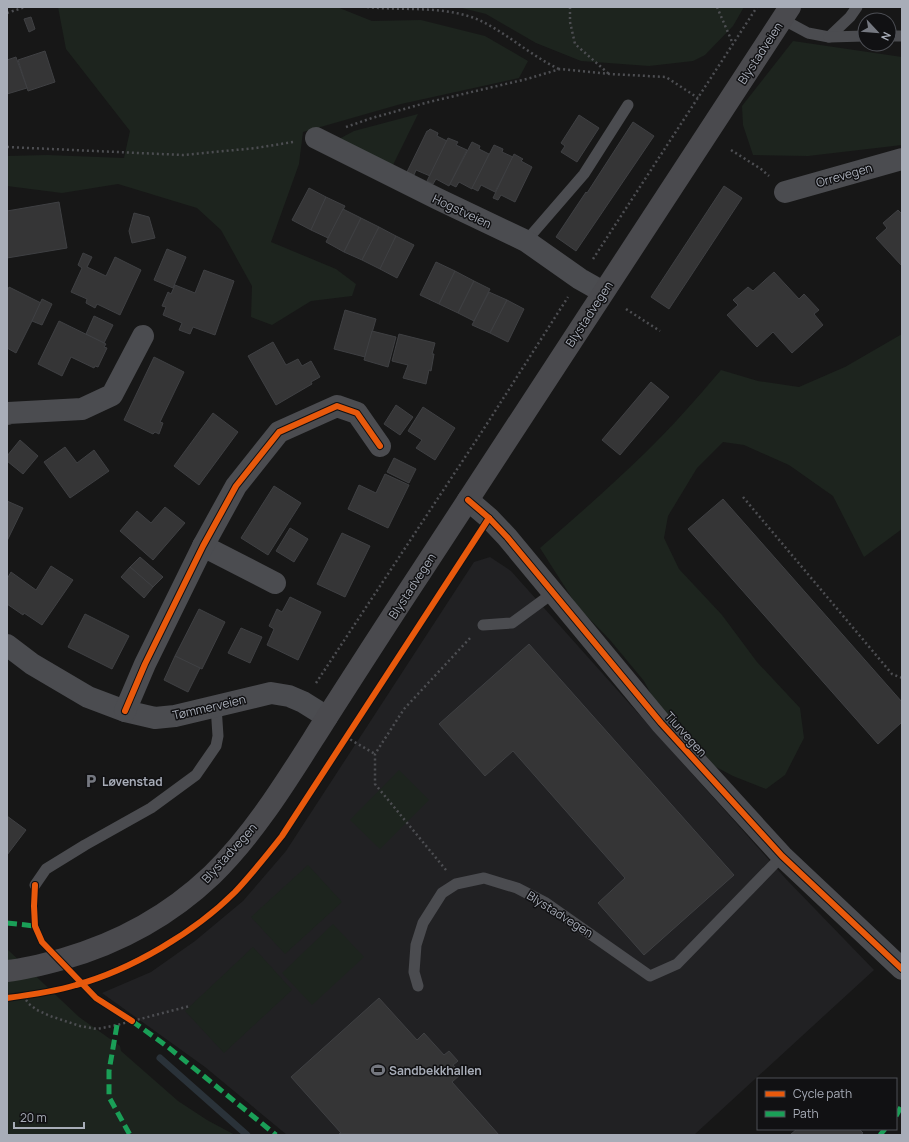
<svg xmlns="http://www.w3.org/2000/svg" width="909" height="1142" font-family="Manrope,sans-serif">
  <rect width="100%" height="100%" fill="#171717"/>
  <path fill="#212123" d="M490,557l21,14 275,308 88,91 -180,165h-407l-82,-68 -103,-74 49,-21 44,-31 48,-40 43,-50 188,-289z"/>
  <g fill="#1d241e">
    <path d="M58,7h279l35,14 49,-1 64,16 43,25 -9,17 -118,26 -98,28 -4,32 -28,78 65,27 20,15 -4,12 -41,5 -39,24 -21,-8 1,-31 -31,-56 -24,-22 -79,-24 -56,9 -55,-7v-30l40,-1 77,3 6,-27 -64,-82z"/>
    <path d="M458,7h286l-11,19 -28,29 -12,6 -44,5 -68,-5 -45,-18 -50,-29z"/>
    <path d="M793,41l109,16v88l-94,11 -55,-1 -10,-30 -1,-19z"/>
    <path d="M418,114l-26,53 -55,-27 17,-9z"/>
    <path d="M902,334v195l-38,28 -31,-61 -44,-31 -45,-20 -21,-3 -26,26 -29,48 -4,22 15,31 43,46 35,47 43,46 4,30 -19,37 -19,14 -33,-13 -34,-18 -31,-32 -24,-45 -34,-41 -33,-34 -37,-58c36,-31 71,-62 105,-95 27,-26 52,-55 76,-83l37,11 41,6 46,-20z"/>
    <path d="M399,770l30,30 -49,49 -30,-29z"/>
    <path d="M308,865l34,37 -57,52 -34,-37z"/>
    <path d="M333,924l31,33 -52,48 -30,-32z"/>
    <path d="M253,947l39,43 -68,63 -39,-42z"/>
    <path d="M7,949l72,68 41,29 1,5 57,50 29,19 28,15h-228z"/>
  </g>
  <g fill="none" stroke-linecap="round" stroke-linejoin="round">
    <path stroke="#2a3239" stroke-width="7" d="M160,1058l87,77"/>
  </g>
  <g fill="#353536" stroke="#3f4043">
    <path d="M31,17l4,12 -6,3 -5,-13z"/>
    <path d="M45,51l10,31 -27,9 -10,-31z"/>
    <path d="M16,57l11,31 -20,6v-34z"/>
    <path d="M579,115l20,13 -22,34 -16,-10 4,-6 -4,-3z"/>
    <path d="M633,122l21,14 -78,115 -20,-14 30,-45 1,1z"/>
    <path d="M430,129l8,4 -1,3 10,5 -17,35 -14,-6 -2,5 -7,-3 20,-41h1z"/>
    <path d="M448,138l10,4 -2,3 11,5 -18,36 -13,-7 -3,5 -6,-3z"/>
    <path d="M472,142l8,4 -1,3 10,5 -17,35 -13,-7 -3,5 -6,-3z"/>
    <path d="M494,145l9,4 -1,3 11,5 -18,35 -14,-7 -3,6 -6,-3z"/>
    <path d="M514,154l9,5 -2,2 11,6 -17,35 -14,-7 -3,5 -5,-2z"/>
    <path d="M724,186l18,12 -73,111 -18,-12z"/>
    <path d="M309,188l17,9 -15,33 -19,-10z"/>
    <path d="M326,197l19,9 -17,32 -17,-8z"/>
    <path d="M59,202l8,46 -60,10v-47z"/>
    <path d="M343,209l18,9 -17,34 -18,-10z"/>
    <path d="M898,210l4,4v52l-26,-28 11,-10 -4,-5z"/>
    <path d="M134,213l15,4 6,21 -23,5 -3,-12z"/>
    <path d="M361,218l18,9 -17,33 -18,-8z"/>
    <path d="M379,227l17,9 -16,33 -18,-9z"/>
    <path d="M396,236l18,9 -17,33 -17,-9z"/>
    <path d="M167,249l19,8 -13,31 -19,-8z"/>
    <path d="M83,253l9,4 -5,10 19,9 9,-19 26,13 -21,45 -23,-11 -2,4 -9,-5 1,-4 -16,-7 11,-24 -4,-3z"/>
    <path d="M436,262l19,9 -16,33 -19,-9z"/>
    <path d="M204,270l30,11 -19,54 -22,-8 -3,7 -11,-4 3,-7 -19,-8 3,-8 -4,-1 6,-14 3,2 4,-9 20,8z"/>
    <path d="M455,271l19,10 -16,32 -19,-9z"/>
    <path d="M774,272l25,27 5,-5 15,16 -5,4 9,11 -31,28 -19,-21 -16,15 -30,-32 11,-10 -5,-5 15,-13 5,4z"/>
    <path d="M474,281l16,8 -16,32 -16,-8z"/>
    <path d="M9,287l32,16 -25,50 -9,-5v-56z"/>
    <path d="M489,292l18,8 -17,33 -18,-8z"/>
    <path d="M42,299l10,5 -10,21 -10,-4z"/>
    <path d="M507,300l17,9 -16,33 -18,-9z"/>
    <path d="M345,310l31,9 -11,38 -31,-8z"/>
    <path d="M94,316l19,9 -9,18 -18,-9z"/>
    <path d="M59,321l47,23 -2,3 3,1 -9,19 -3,-1 -1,2 -23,-11 -9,19 -24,-12z"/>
    <path d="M372,331l24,6 -8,30 -24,-7z"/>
    <path d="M399,334l36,9 -3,11h2l-3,17 -2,-1 -3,14 -23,-6 5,-13 -16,-4z"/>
    <path d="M273,342l13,23 12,-6 4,7 9,-5 9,16 -9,5 1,2 -36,21 -28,-49z"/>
    <path d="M154,357l30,15 -24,50 3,1 -4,11 -4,-2 -2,2 -29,-14z"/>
    <path d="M651,382l18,15 -49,58 -18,-15z"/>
    <path d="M396,405l17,12 -13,18 -16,-11z"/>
    <path d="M423,407l32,21 -20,32 -19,-12 6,-8 -14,-9z"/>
    <path d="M213,413l25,19 -39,53 -25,-19z"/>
    <path d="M20,440l18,16 -15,18 -16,-13v-5z"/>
    <path d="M65,447l12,16 17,-13 15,21 -39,27 -26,-36z"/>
    <path d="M394,458l22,11 -7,14 -22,-11z"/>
    <path d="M385,474l24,11 -21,43 -40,-19 11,-24 17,8z"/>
    <path d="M274,486l27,17 -33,52 -27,-17z"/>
    <path d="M723,499l179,203v20l-24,22 -190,-215z"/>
    <path d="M7,501l16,7 -16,33z"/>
    <path d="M165,507l20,16 -32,37 -33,-29 17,-20 14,12z"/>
    <path d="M290,528l18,11 -14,23 -18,-11z"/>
    <path d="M342,533l28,13 -25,51 -28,-13z"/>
    <path d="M140,557l23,20 -10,10 -23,-20z"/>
    <path d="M51,566l22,14 -31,45 -18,-12 -1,2 -16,-11v-25l4,-7 25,18z"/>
    <path d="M130,567l23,20 -9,11 -23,-21z"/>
    <path d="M290,597l31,15 -23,48 -31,-15 7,-16 -5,-3 8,-17 5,3z"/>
    <path d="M199,609l26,13 -23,47 -27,-13z"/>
    <path d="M85,614l44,22 -17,33 -44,-22z"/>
    <path d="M241,628l21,9 -12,26 -22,-10z"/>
    <path d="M529,644l205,231 -90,80 -46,-52 27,-25 -112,-127 -28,25 -46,-52z"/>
    <path d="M175,656l25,12 -12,24 -24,-12z"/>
    <path d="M7,816l19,14 -19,25z"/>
    <path d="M379,998l38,42 7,-7 20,22 5,-4 9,10 -5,4 8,9 -9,8 47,53 -160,-1 2,-1 -50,-56z"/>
    <path d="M797,1129h62l4,4 -3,2h-70z"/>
  </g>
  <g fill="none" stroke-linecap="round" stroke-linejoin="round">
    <g stroke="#4d4e52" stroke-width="2.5" stroke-dasharray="2 3" stroke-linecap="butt">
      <path d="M367,7c37,4 77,-2 112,13 28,13 52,36 80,49"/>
      <path d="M570,7v15l5,22 34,30"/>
      <path d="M717,7l16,37"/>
      <path d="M7,13l18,-6"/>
      <path d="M346,127l26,-9 57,-16 98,-23 33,-10 50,5 56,3 32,21"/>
      <path d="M7,147l176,8 73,-7 37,-6"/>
      <path d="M731,150l30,19 8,7"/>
      <path d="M593,259l164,-252"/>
      <path d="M626,309l34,22"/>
      <path d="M743,497l149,177 10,4"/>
      <path d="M316,683l167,-253 85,-133"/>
      <path d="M346,737l29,17"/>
      <path d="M446,870l-71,-86v-30l29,-45 67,-72"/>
      <path d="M23,996l6,8 8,6 13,6 30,10 17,3 20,-4 73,-19"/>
    </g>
    <g stroke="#4b4c50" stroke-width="11">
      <path d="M782,19l26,14 21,4 21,-20 7,-10"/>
      <path d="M889,36h13"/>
      <path d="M829,37l36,-1"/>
      <path d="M526,241l58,-67 44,-69"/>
      <path d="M483,625l29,-2 41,-30"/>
      <path d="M35,885l11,-16 39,-24 66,-37 45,-33 20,-29 2,-10 -2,-30"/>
      <path d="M418,986l-4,-14 2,-27 7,-22 19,-30 14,-9 28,-6 33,10 29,15 104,73 27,-12 105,-108"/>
    </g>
    <g stroke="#4b4c50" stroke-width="22">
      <path d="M316,138l122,61 88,42 54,38 23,13"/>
      <path d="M785,192l117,-33"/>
      <path d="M7,414l1,-1 74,-4 30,-14 31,-59"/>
      <path d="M468,500l21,18 18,19 154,186 121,133 120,113"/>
      <path d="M203,546l72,37"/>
      <path d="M7,645l25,19 56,33 37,14 30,7 20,-2 96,-23 18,3 14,6 24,15"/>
      <path d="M125,711l20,-47 58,-118 33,-60 43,-54 58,-26 20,7 23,33"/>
    </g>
    <path stroke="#4a4a4e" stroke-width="22" d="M7,971c19,-2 38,-7 56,-12 56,-16 107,-44 149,-84 44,-43 77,-98 110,-150 32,-50 64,-100 97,-150 123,-190 247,-379 371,-568"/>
    <g stroke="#1a9f57" stroke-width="5" stroke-dasharray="10 5" stroke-linecap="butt">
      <path d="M7,923l28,3"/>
      <path d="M132,1021l36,26 108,88"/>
      <path d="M117,1025l-8,46v26l21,38"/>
      <path d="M896,1116l6,-11"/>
      <path d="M880,1135l5,-6"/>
    </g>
    <defs>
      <g id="cycleway">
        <path d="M468,500l21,18 18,19 154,186 121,133 120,113"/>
        <path d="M125,711l20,-47 58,-118 33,-60 43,-54 58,-26 20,7 23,33"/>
        <path d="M35,885l-1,21 1,20 7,16 54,56 36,23"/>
        <path d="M7,998c23,-3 46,-6 69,-13 55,-15 119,-53 159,-93 17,-18 32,-37 47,-56l207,-318"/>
      </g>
    </defs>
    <use href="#cycleway" stroke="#111113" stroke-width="8"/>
    <use href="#cycleway" stroke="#e8590c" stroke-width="6"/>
  </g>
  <defs>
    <symbol id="parking-bare" viewBox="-9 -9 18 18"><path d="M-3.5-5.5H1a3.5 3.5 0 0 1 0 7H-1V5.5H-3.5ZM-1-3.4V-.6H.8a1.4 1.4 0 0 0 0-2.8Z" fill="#757880" stroke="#111113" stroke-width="2.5" paint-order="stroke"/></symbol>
    <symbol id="stadium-bare" viewBox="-9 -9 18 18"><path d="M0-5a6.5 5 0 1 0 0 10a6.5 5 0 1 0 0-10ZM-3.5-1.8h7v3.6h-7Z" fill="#757880" stroke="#111113" stroke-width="2.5" paint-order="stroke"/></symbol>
  </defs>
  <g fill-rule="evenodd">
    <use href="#parking-bare" x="81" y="771" width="20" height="20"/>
    <use href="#stadium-bare" x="368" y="1060" width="20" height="20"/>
  </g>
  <g text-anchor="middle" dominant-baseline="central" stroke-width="3" stroke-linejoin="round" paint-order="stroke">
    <g font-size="12" fill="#a8adb8" stroke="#111113">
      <text transform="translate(760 53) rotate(-57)">Blystadveien</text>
      <text transform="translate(844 175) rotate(-16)">Orrevegen</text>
      <text transform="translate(462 211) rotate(25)">Hogstveien</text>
      <text transform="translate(589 314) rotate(-57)">Blystadvegen</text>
      <text transform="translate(412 586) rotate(-57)">Blystadvegen</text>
      <text transform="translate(209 707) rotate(-13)">Tømmerveien</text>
      <text transform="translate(686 734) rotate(48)">Tiurvegen</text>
      <text transform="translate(229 853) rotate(-48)">Blystadvegen</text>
      <text transform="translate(560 914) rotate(32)">Blystadvegen</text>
    </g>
    <g font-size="12" font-weight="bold" fill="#a8adb8" stroke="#111113" text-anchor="start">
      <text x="102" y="781">Løvenstad</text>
      <text x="389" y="1070">Sandbekkhallen</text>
    </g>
  </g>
  <rect width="909" height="1142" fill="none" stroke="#a8adb8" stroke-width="16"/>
  <rect x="757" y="1078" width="140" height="52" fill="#111113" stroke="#4d4f55"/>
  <rect x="765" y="1091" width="20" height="6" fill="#e8590c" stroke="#4d4f55"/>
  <text x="793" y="1098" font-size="12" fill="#a8adb8">Cycle path</text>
  <rect x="765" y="1111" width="20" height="6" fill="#1a9f57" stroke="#4d4f55"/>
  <text x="793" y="1118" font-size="12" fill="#a8adb8">Path</text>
  <g transform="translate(877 32) rotate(116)"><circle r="19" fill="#111113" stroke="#4d4f55"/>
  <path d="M0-3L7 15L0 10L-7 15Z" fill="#757880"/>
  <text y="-6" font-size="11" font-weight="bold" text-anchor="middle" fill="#a8adb8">N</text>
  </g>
  <path d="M14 1122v6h70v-6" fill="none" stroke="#a8adb8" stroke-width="2"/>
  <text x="20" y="1122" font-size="12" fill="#a8adb8" stroke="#111113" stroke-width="3" paint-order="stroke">20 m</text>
</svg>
